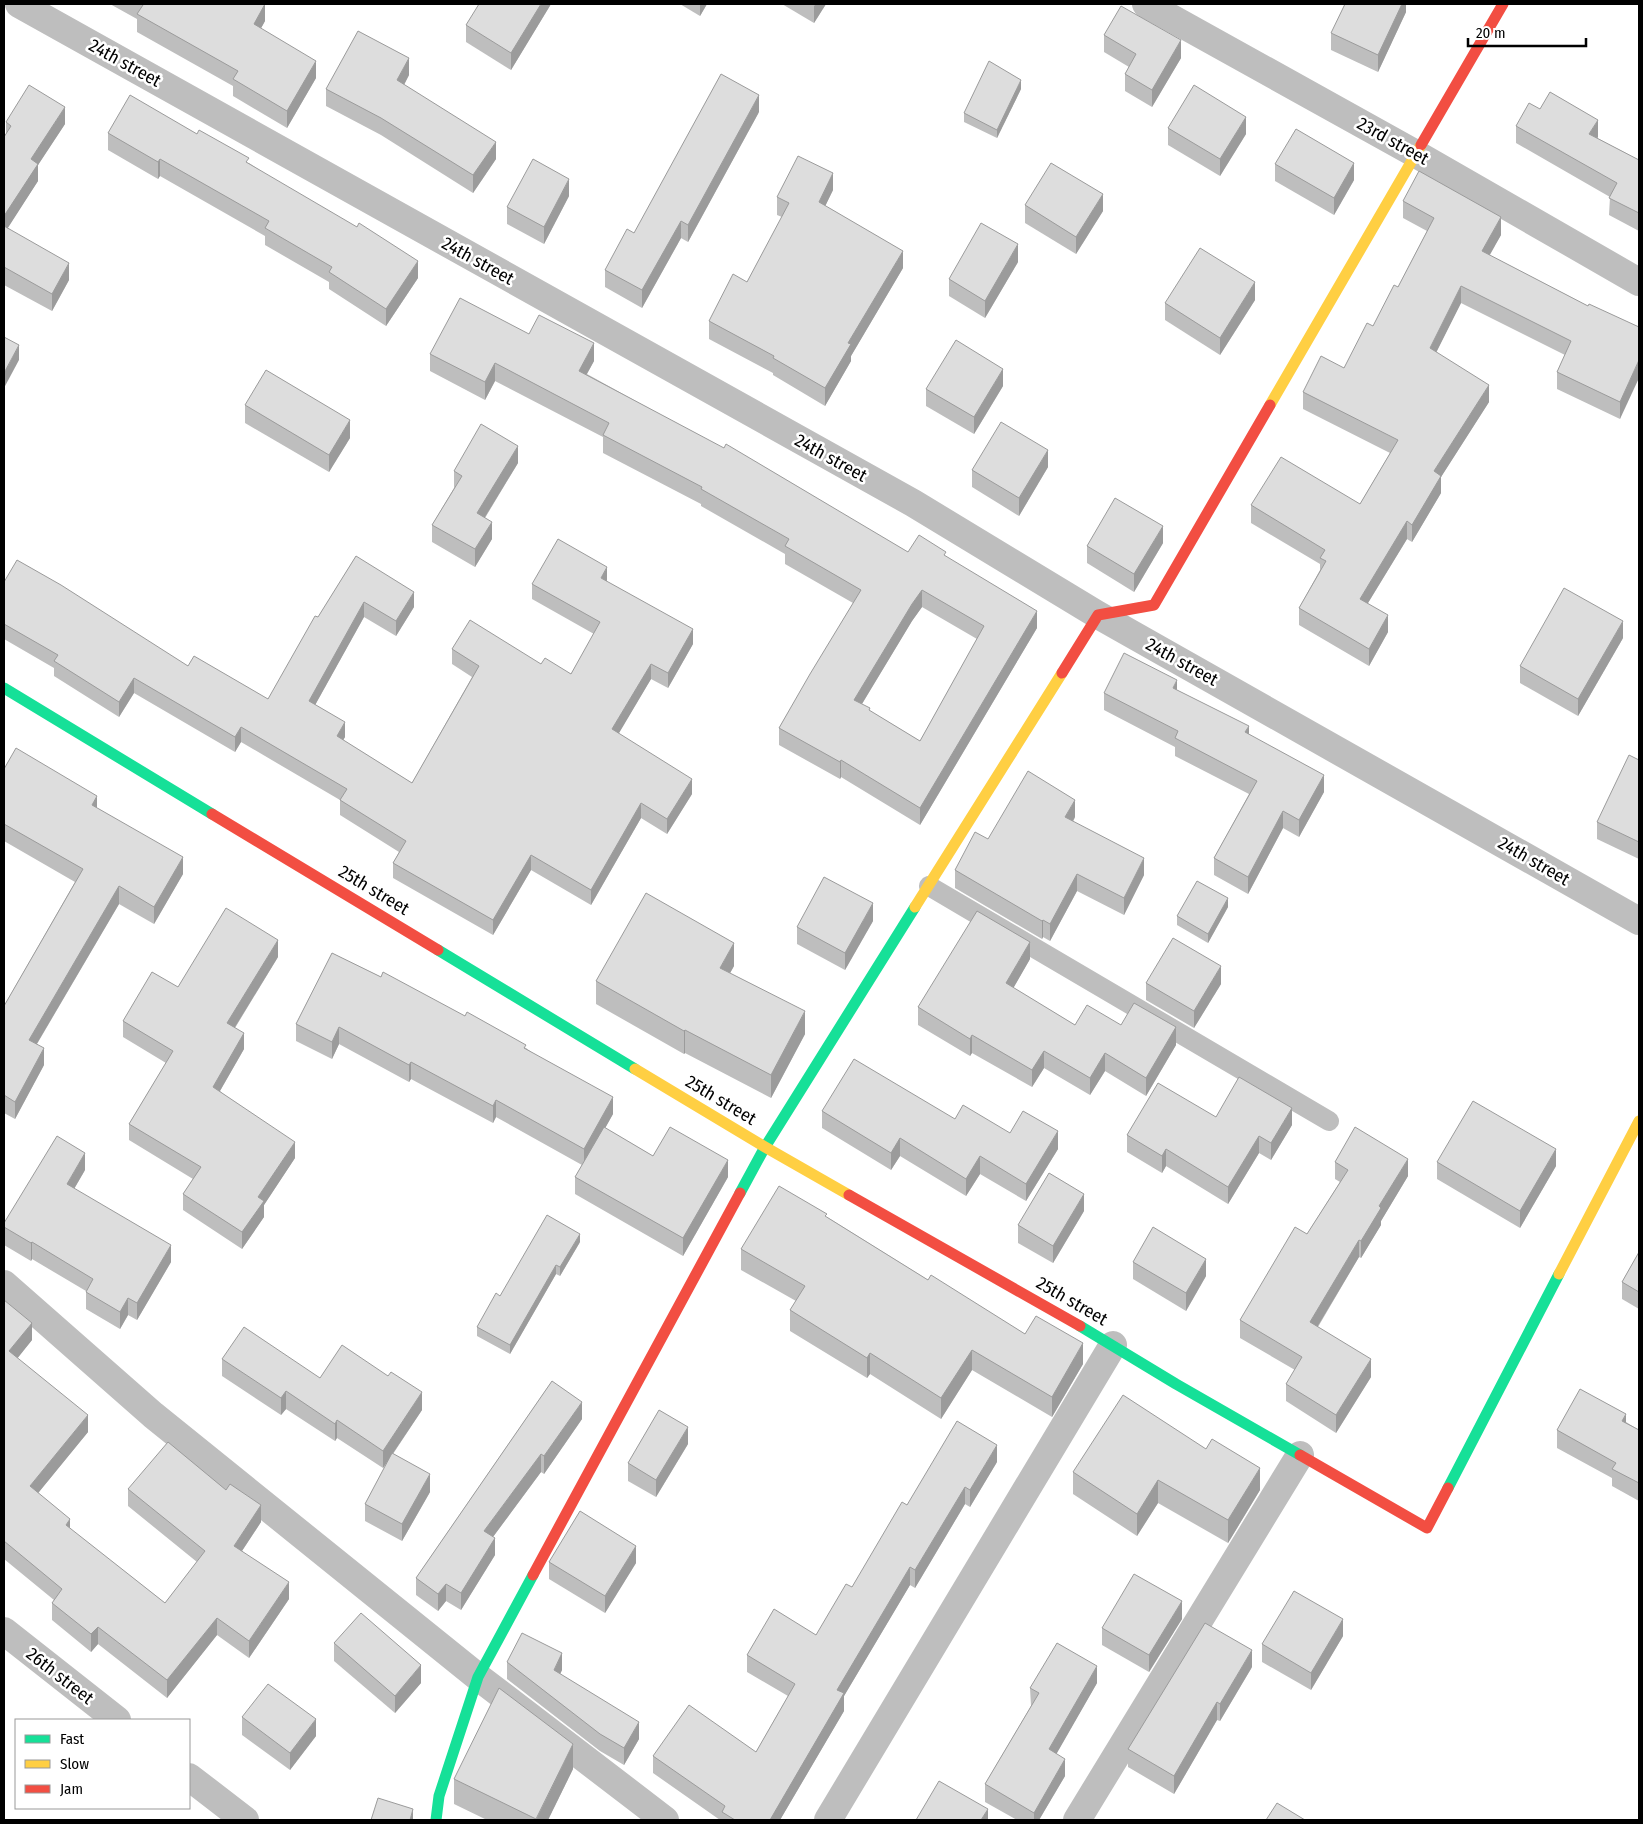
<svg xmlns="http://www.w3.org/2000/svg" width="1643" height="1824" font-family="'Fira Sans Condensed',sans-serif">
  <rect width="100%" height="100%" fill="#fff"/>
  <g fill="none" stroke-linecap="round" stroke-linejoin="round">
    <path stroke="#bebebe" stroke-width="20" d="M929,886l400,235"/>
    <g stroke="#bebebe" stroke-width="28">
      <path d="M19,4l894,499 185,112 541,306"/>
      <path d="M1146,4l270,150 223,128"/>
      <path d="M4,1284l149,131 325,262 187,143"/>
      <path d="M4,1631l113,89"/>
      <path d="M189,1777l56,43"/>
      <path d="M828,1820l285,-475"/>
      <path d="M1077,1820l223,-365"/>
    </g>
    <g stroke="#16e098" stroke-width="11">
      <path d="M4,688l208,126"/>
      <path d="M438,950l197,119"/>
      <path d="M740,1193l25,-46 150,-240"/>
      <path d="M1080,1326l96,58 124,71"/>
      <path d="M1448,1488l111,-214"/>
      <path d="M436,1820l3,-24 39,-119 55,-102"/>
    </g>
    <g stroke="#ffcf43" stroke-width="11">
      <path d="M1270,405l151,-260"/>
      <path d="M915,907l147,-234"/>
      <path d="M635,1069l130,78 84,48"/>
      <path d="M1559,1274l80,-153"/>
    </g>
    <g stroke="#f24e42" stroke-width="11">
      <path d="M1421,145l82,-141"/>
      <path d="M1062,673l36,-58 56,-10 116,-200"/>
      <path d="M212,814l226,136"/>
      <path d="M849,1195l231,131"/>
      <path d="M1300,1455l127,73 21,-40"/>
      <path d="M533,1575l207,-382"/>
    </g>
  </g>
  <g fill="#bebebe" fill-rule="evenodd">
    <path d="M110,4h155v17l-4,7 55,50 -29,50 -54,-32v-10l-96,-54v-13z"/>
    <path d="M551,4l-40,66 -45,-28v-17z"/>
    <path d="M680,4h27l-7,12z"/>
    <path d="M782,4h44l-12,19z"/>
    <path d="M1406,4v8l-28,60 -47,-22v-17z"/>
    <path d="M1104,35l77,23 -29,49 -27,-16v-17l4,-7 -25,-15z"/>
    <path d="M409,75l-5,10 92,74 -23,34 -92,-58 -55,-29v-17z"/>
    <path d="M1021,89l-24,49 -33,-16v-9z"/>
    <path d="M759,112l-71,130 -7,-4 -39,70 -37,-21v-17l29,-37z"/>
    <path d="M6,122l59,2 -27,41v16l-31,47 62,52 -17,31 -48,-26v-148l2,-2z"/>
    <path d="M1516,126l82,11 -1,1 42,22v71l-30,-16 1,-18 -94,-54z"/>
    <path d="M1168,128l78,6 -26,42 -52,-31z"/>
    <path d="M108,133l141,30 169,115 -32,48 -57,-37v-7l-64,-37v-9l-105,-60 -2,3 -50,-29z"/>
    <path d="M1275,164l79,16 -20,35 -59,-34z"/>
    <path d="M833,190l-8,16 78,62 -52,88v5l-26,45 -52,-31v-2l-64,-34v-18l38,-39 35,-65 -5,-2v-18z"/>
    <path d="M569,196l-25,48 -37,-20v-17z"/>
    <path d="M1403,201l98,34 -12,20 99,51 51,21 -19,92 -63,-30v-17l8,-17 -104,-52 -25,49 53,50 -48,75v16l-29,49 -5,-3 -39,64 20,29 -19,34 -70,-41v-17l21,-38v-6l-69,-41v-18l109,-1 30,-51 -87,-44v-17l41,-24 29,-42 25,-39 29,-56 -24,-13z"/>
    <path d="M1025,205l78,6 -27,43 -51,-31z"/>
    <path d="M1018,262l-33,56 -36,-22v-17z"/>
    <path d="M1255,300l-35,55 -55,-35v-17z"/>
    <path d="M529,334l65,27 -7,13 321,178 38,4 91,72 -117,197 -79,-48 -1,2 -61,-34v-17l74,-125 -68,-39v-10l-84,-48v-2l-98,-51v-16l-108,-56 -10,19 -55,-29v-17zM922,607l55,32 -57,102 -50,-30 -8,-7 50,-83z"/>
    <path d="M1003,386l-29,48 -48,-28v-17z"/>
    <path d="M245,405l105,33 -21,34 -84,-49z"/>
    <path d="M518,463l-33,55 7,21 -17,28 -43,-25v-17l22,-37v-17z"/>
    <path d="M1048,467l-29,49 -47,-29v-17z"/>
    <path d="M1163,543l-29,49 -47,-29v-17z"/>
    <path d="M356,556l58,51 -18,29 -32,-19 -49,88 30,32 -2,3 69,43 60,-106 -20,-13v-15l89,15 30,10 23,-40 -62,-35v-15l75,-2 86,62 -25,44 -17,-9 -33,55 74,60 -25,40 -26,-16 -50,87 -60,-35 -38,65 -100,-57v-15l6,-11 -59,-37v-15l-99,-58 -6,10 -101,-59 -15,24 -65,-41v-8l-50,-29v-57l184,84 80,33z"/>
    <path d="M1623,638l-45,78 -58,-33v-17z"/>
    <path d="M1177,690l72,44 75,58 -25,45 -16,-9 -35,66 -34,-19v-17l35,-64 -74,-38v-9l-71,-37v-17z"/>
    <path d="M1639,760v99l-42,-20v-17z"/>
    <path d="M4,769l93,40 86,65 -29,50 -35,-20 -82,140 7,21 -29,54 -11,-6v-107l71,-124 -71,-41z"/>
    <path d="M1075,817l-2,5 71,53 -20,40 -47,-24 -27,50 -7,-4 -1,2 -87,-51v-18l33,-31z"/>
    <path d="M1228,907l-20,36 -31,-18v-9z"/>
    <path d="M873,921l-28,49 -48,-26v-17z"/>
    <path d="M332,953l194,95 87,66 -8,14 48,28 75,21 -45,79 -108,-62v-17l7,-12 -86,-48 -3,6 -82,-44 -2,3 -70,-38 -7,15 -36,-18v-17z"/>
    <path d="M278,957l-43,71 9,21 -24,42 75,67 -31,47v12l-22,32 -59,-39v-16l10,-15 -64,-39v-16l37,-61 -43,-26v-16l55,-34z"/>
    <path d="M1030,959l-17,29 62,37h46l55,20 -30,51 -41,-25 -15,24 -46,-27 -12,19 -60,-34 -2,3 -52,-31v-18z"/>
    <path d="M734,966l-4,7 75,61 -34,64 -86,-45 -1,1 -88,-50v-23z"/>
    <path d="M1146,983l75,1 -27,44 -48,-28z"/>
    <path d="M822,1111l133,8 55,14 48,16 -32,52 -46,-27 -14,22 -66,-40 -9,14 -69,-42z"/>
    <path d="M1216,1117l76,8 -21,35 -12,-7 -31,51 -62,-38 -4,7 -35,-21v-17z"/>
    <path d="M1335,1162l73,14 -27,45v4l-20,33 -2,-1 -41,70 53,50 -35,56 -50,-32v-17l9,-14 -55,-32v-18l67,-86 33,-52 -5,-3z"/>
    <path d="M1437,1162l119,4 -36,62 -83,-49z"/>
    <path d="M85,1170l-11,19 97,73 -34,58 -9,-5 -8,14 -34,-20v-18l-54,-32 -1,2 -27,-16v-22z"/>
    <path d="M1084,1211l-31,52 -35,-20v-18z"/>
    <path d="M827,1217l101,63 97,54 58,30 -31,53 -80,-47 -31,49 -71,-45 -3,4 -77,-47v-21l6,-9 -55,-31v-21z"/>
    <path d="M580,1242l-20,34 -4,-2 -46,80 -33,-18v-9l23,-31z"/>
    <path d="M1639,1252v57l-17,-10v-17z"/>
    <path d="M1133,1262l73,14 -20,35 -53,-32z"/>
    <path d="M4,1300l28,40 -15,18 71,74 -50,61 32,36 95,74 32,-41 -69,-56v-17l133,33 -19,29 47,48 -40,59 -32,-23 -50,63 -69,-54 -7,8 -39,-32v-17l2,-3 -50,-41z"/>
    <path d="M222,1359l98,19 102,32 -29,44 37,38 -28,49 -37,-20v-17l24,-44 -6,8 -46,-30 -2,3 -49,-32 -5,6 -59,-39z"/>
    <path d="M552,1381l30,38 -38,55 -3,-2 -48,65 2,18 -34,55 -15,-9 -8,10 -22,-16v-17z"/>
    <path d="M1626,1422l13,8v71l-27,-15v-8l-55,-30v-18z"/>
    <path d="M688,1444l-32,53 -28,-16v-18z"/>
    <path d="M997,1462l-27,45 -5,-3 -50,84 -5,-3 -66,111v15l-64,109h-60l-67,-47v-17l103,-4 32,-56 -41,-24v-17l69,-20 36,-48 55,-82z"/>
    <path d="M1073,1472l187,18 -32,53 -70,-40 -21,33 -64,-42z"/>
    <path d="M549,1562l87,1 -31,50 -56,-34z"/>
    <path d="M1182,1619l-33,53 -47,-27v-17z"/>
    <path d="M1343,1636l-32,54 -49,-28v-18z"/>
    <path d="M334,1643l87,40 -26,30 -61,-52z"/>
    <path d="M507,1662l55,8 -2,4 79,65 -15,26 -24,-14 -93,-72z"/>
    <path d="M1252,1667l-32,54 -3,-1 -43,74 -46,-27v-18z"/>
    <path d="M1097,1683l-41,71 9,22 -26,44h-22l-32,-18v-18l46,-78 -1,-18z"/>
    <path d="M242,1717l74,19 -26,34 -48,-35z"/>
    <path d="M573,1769l-25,51h-61l-33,-16v-25z"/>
  </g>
  <g fill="#9b9b9b">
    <path d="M265,4v17l-11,20v-17z"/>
    <path d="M541,4h10l-40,66v-17z"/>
    <path d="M700,4h7l-7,12z"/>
    <path d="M816,4h10l-12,19v-17z"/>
    <path d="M1402,4h4v8l-28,60v-17z"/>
    <path d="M1181,40v18l-29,49v-17z"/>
    <path d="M409,58v17l-12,23v-18z"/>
    <path d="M316,61v17l-29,50v-17z"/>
    <path d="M1021,80v9l-24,49v-8z"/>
    <path d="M759,95v17l-71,130v-17z"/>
    <path d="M65,107v17l-27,41v16l-34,53v-18l27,-57z"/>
    <path d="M1246,117v17l-26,42v-17z"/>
    <path d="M1598,120v17l-9,15v-18z"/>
    <path d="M496,142v17l-23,34v-18z"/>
    <path d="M160,159v17l-2,3v-17z"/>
    <path d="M1354,163v17l-20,35v-17z"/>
    <path d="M833,173v17l-14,29v-17z"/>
    <path d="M569,179v17l-25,48v-17z"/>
    <path d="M1103,194v17l-27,43v-17z"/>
    <path d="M1501,217v18l-19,34v-18z"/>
    <path d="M681,221v17l-39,70v-18z"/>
    <path d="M1018,244v18l-33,56v-17z"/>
    <path d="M903,251v17l-52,88v5l-26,45v-18l23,-45z"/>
    <path d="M418,261v17l-32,48v-17z"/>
    <path d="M69,263v17l-17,31v-17z"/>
    <path d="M1255,282v18l-35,55v-17z"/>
    <path d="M1461,286v17l-31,62v-17z"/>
    <path d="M594,343v18l-15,27v-17z"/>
    <path d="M19,345v15l-15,28v-15z"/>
    <path d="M1639,360v18l-19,41v-17z"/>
    <path d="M495,363v18l-10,19v-18z"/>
    <path d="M1003,369v17l-29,48v-17z"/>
    <path d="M1489,385v17l-48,75v16l-29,49v-17l22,-54z"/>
    <path d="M350,420v18l-21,34v-17z"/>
    <path d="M518,446v17l-41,67v-17z"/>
    <path d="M1048,450v17l-29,49v-18z"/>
    <path d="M1407,521v18l-47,77v-17z"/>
    <path d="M492,522v17l-17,28v-18z"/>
    <path d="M1163,526v17l-29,49v-18z"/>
    <path d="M607,567v15l-6,-4z"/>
    <path d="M922,590v17l-10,14 -58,96v-17l58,-96z"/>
    <path d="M414,592v15l-18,29v-15z"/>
    <path d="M364,602v15l-55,99v-15z"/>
    <path d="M1037,611v17l-117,197v-17z"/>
    <path d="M1388,615v17l-19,34v-17z"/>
    <path d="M1623,621v17l-45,78v-17z"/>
    <path d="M693,629v15l-25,44v-15z"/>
    <path d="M651,664v15l-39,66v-16z"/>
    <path d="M134,678v15l-15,24v-15z"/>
    <path d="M1177,680v18l-4,-10z"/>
    <path d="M345,722v15l-8,14v-15z"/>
    <path d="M1249,726v17l-4,-11z"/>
    <path d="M241,727v15l-6,10v-15z"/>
    <path d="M841,760v17l-1,2v-17z"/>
    <path d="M1324,775v17l-25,45v-17z"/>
    <path d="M692,779v15l-25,40v-15z"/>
    <path d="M97,796v17l-5,-8z"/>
    <path d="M1075,800v17l-10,18v-18z"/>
    <path d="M641,803v15l-50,87v-15z"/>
    <path d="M1283,811v17l-35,66v-17z"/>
    <path d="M531,855v15l-38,65v-15z"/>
    <path d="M183,857v17l-29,50v-17z"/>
    <path d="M1144,858v17l-20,40v-17z"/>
    <path d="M1077,874v17l-27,50v-17z"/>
    <path d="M119,886v18l-90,153v-17z"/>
    <path d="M1228,898v9l-20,36v-9z"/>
    <path d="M873,903v18l-28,49v-17z"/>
    <path d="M1043,920v17l-1,2v-18z"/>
    <path d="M278,940v17l-51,83v-17z"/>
    <path d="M1030,942v17l-24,42v-18z"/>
    <path d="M734,943v23l-14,25v-23z"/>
    <path d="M1221,966v18l-27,44v-17z"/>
    <path d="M805,1011v23l-34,64v-23z"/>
    <path d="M339,1027v17l-7,15v-17z"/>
    <path d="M1176,1027v18l-30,51v-18z"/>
    <path d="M685,1030v23l-1,1v-23z"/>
    <path d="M244,1033v16l-31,54v-16z"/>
    <path d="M972,1035v18l-2,3v-17z"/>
    <path d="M44,1048v17l-29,54v-17z"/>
    <path d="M1044,1051v17l-12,19v-17z"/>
    <path d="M1105,1053v18l-15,24v-17z"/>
    <path d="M411,1062v17l-2,3v-17z"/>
    <path d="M613,1097v17l-29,52v-17z"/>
    <path d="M496,1100v17l-3,6v-17z"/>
    <path d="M1292,1108v17l-21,35v-17z"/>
    <path d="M1058,1131v18l-32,52v-17z"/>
    <path d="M1259,1136v17l-31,51v-17z"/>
    <path d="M900,1138v18l-9,14v-17z"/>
    <path d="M295,1142v16l-31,47v12l-22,32v-17l16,-35z"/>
    <path d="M1166,1149v17l-4,7v-17z"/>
    <path d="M1556,1149v17l-36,62v-17z"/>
    <path d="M85,1153v17l-18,31v-17z"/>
    <path d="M980,1156v18l-14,22v-17z"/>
    <path d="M1408,1159v17l-27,45v4l-20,33v-17l18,-35z"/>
    <path d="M728,1160v17l-45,79v-18z"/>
    <path d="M1084,1194v17l-31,52v-17z"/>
    <path d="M580,1234v8l-20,34v-9z"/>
    <path d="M1359,1240v17l-49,82v-17z"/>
    <path d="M32,1242v17l-1,2v-18z"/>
    <path d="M171,1245v17l-34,58v-17z"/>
    <path d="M1206,1259v17l-20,35v-18z"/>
    <path d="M556,1265v9l-46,80v-9z"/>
    <path d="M128,1298v17l-8,14v-17z"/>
    <path d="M32,1323v17l-23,29v-18z"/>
    <path d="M1083,1343v21l-31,53v-20z"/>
    <path d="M972,1350v20l-31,49v-21z"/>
    <path d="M870,1353v21l-3,4v-20z"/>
    <path d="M1371,1359v18l-35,56v-18z"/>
    <path d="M286,1391v18l-5,6v-17z"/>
    <path d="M422,1392v18l-39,58v-17z"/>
    <path d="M582,1402v17l-38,55v-18z"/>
    <path d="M1626,1414v17l-4,-10z"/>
    <path d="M88,1415v17l-58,71v-17z"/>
    <path d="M337,1420v18l-2,3v-17z"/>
    <path d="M688,1427v17l-32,53v-17z"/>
    <path d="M997,1445v17l-27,45v-17z"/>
    <path d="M541,1454v18l-57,77v-18z"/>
    <path d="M1260,1468v22l-32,53v-23z"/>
    <path d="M430,1474v18l-28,49v-17z"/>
    <path d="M1158,1480v23l-21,33v-22z"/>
    <path d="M965,1487v17l-50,84v-18z"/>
    <path d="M261,1505v17l-27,41v-17z"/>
    <path d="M70,1519v17l-4,-11z"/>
    <path d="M495,1538v17l-34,55v-17z"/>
    <path d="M636,1546v17l-31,50v-17z"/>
    <path d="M910,1567v18l-66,111v15l-64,109h-10l67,-130z"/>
    <path d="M289,1582v17l-40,59v-17z"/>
    <path d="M446,1584v17l-8,10v-17z"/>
    <path d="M1182,1601v18l-33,53v-17z"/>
    <path d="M217,1618v17l-50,63v-18z"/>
    <path d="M1343,1619v17l-32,54v-17z"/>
    <path d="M98,1627v17l-7,8v-18z"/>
    <path d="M1252,1650v17l-32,54v-17z"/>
    <path d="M562,1653v17l-8,17v-17z"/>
    <path d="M421,1665v18l-26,30v-17z"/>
    <path d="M1097,1666v17l-48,84v-18z"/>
    <path d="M1217,1702v18l-43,74v-18z"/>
    <path d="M316,1719v17l-26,34v-17z"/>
    <path d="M639,1722v17l-15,26v-17z"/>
    <path d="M573,1744v25l-25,51h-12z"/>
    <path d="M1065,1759v17l-26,44h-5v-7z"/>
    <path d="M413,1809v11h-3z"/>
    <path d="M988,1809v11h-7z"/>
  </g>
  <g fill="#ddd" stroke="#9b9b9b" fill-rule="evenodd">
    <path d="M140,4h125l-11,20 62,37 -29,50 -54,-32 5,-8 -101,-57 6,-9z"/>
    <path d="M479,4h62l-30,49 -45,-28z"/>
    <path d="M1345,4h57l-24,51 -47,-22z"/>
    <path d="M1121,6l60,34 -29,50 -27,-16 11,-20 -32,-19z"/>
    <path d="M358,31l51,27 -12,22 99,62 -23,33 -92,-57 -55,-29z"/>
    <path d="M989,61l32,19 -24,50 -33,-17z"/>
    <path d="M721,74l38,21 -71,130 -7,-4 -39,69 -37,-20 22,-41 7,4z"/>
    <path d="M29,85l36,22 -34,52 7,5 -34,52v-79l7,-11 -5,-4z"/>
    <path d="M1194,85l52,32 -26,42 -52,-31z"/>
    <path d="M1550,92l48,28 -9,14 50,26v53l-30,-15 8,-15 -101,-57 13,-23 11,6z"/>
    <path d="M130,95l67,39 2,-4 50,28 -3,4 111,65 2,-4 59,38 -32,48 -57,-37 3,-5 -67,-39 4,-7 -109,-62 -2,3 -50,-29z"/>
    <path d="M1296,129l58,34 -20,35 -59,-34z"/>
    <path d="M798,156l35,17 -14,29 84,49 -55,92 3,1 -26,44 -52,-30 1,-2 -65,-35 24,-47 14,8 42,-79 -12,-6z"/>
    <path d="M533,159l36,20 -25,48 -37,-20z"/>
    <path d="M1051,163l52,31 -27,43 -51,-32z"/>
    <path d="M1419,171l82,46 -19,34 106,55 1,-2 50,23v33l-19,42 -63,-30 14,-31 -110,-55 -31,62 59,37 -55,86 7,5 -29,49 -5,-4 -47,78 28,16 -19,34 -70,-41 27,-47 -6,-3 5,-8 -74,-45 30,-48 79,47 38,-64 -95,-48 18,-36 23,12 23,-45 6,3 21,-41 4,2 36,-69 -31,-17z"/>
    <path d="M981,223l37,21 -33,57 -36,-22z"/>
    <path d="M4,226l65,37 -17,31 -48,-27z"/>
    <path d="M1200,248l55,34 -35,56 -55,-35z"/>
    <path d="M460,298l69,36 10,-19 55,28 -15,28 145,77 2,-4 182,108 11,-17 27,17 -2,3 93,56 -117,197 -79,-48 -1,2 -61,-34 31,-54 51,-84 -76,-44 4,-7 -88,-50 1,-2 -99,-52 6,-12 -114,-60 -10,19 -55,-28zM922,590l62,36 -64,115 -51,-31 1,-2 -16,-8 58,-96z"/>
    <path d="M4,337l15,8 -15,28z"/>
    <path d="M956,340l47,29 -29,48 -48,-28z"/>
    <path d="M266,370l84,50 -21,35 -84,-50z"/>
    <path d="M1001,422l47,28 -29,48 -47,-28z"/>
    <path d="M481,424l37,22 -41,67 15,9 -17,27 -43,-24 30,-49 -8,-5z"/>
    <path d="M1115,498l48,28 -29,48 -47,-28z"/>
    <path d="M558,539l49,28 -6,11 92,51 -25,44 -17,-9 -39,65 80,50 -25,40 -26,-16 -50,87 -60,-35 -38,65 -100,-57 13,-22 -66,-41 7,-11 -106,-62 -6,10 -101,-59 -15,24 -65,-41 4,-6 -54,-31v-42l13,-22 44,25 127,81 6,-10 74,43 47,-83 3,1 38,-61 58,36 -18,29 -32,-19 -55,99 36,21 -8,14 75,47 67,-117 -27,-17 18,-29 71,44 4,-6 26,16 29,-52 -68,-38z"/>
    <path d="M1564,588l59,33 -45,78 -58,-33z"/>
    <path d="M1124,653l53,27 -4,8 76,38 -4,6 79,43 -25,45 -16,-9 -35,66 -34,-19 43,-77 -82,-43 3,-7 -74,-38z"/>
    <path d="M16,748l81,48 -5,9 91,52 -29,50 -35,-21 -90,154 15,8 -29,54 -11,-7v-89l79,-137 -79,-45v-55z"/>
    <path d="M1629,755l10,5v82l-42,-20z"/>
    <path d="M1028,771l47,29 -10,17 79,41 -20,40 -47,-24 -27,50 -7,-4 -1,1 -87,-51 20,-38 13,7z"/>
    <path d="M824,877l49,26 -28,50 -48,-26z"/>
    <path d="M1197,881l31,17 -20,36 -31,-18z"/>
    <path d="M646,893l88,50 -14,25 85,43 -34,64 -86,-45 -1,1 -88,-50z"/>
    <path d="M226,908l52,32 -51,83 17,10 -31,54 82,55 -37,55 6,4 -22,31 -59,-38 18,-27 -72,-43 44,-73 -50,-30 29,-49 26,15z"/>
    <path d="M977,911l53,31 -24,41 69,42 12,-20 34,20 13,-22 42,24 -30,51 -41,-25 -15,25 -46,-27 -12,19 -60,-35 -2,4 -52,-32z"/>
    <path d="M1173,938l48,28 -27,45 -48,-28z"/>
    <path d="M332,953l49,24 2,-5 82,44 2,-4 59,33 -2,3 89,49 -29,52 -88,-49 -3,6 -82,-44 -2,3 -70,-38 -7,15 -36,-18z"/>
    <path d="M854,1059l101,60 8,-14 47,28 13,-22 35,20 -32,53 -46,-28 -14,23 -66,-41 -9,15 -69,-42z"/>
    <path d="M1239,1077l53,31 -21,35 -12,-7 -31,51 -62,-38 -4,7 -35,-21 31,-52 58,34z"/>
    <path d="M1473,1101l83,48 -36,62 -83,-49z"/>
    <path d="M604,1127l49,29 17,-29 58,33 -45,78 -108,-61z"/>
    <path d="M1355,1127l53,32 -29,47 2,2 -20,33 -2,-1 -49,82 61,37 -35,56 -50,-31 16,-27 -62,-37 55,-93 12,7 41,-64 -13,-8z"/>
    <path d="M57,1136l28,17 -18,31 104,61 -34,58 -9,-5 -8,14 -34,-20 7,-13 -61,-37 -1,1 -27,-16v-4z"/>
    <path d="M1049,1173l35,21 -31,52 -35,-21z"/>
    <path d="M779,1186l48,28 -2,2 103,64 3,-5 94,59 11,-18 47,27 -31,54 -80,-47 -31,48 -71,-45 -3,5 -77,-48 15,-24 -64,-37z"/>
    <path d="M547,1215l33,19 -20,33 -4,-2 -46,80 -33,-18 19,-34 4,3z"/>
    <path d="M1153,1227l53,32 -20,34 -53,-31z"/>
    <path d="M1639,1252v40l-17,-10z"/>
    <path d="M4,1300l28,23 -23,28 79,64 -58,71 40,33 -4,6 99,78 40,-52 -77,-62 40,-47 58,48 4,-6 31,21 -27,41 55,36 -40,59 -32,-23 -50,62 -69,-53 -7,7 -39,-31 10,-14 -58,-48z"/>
    <path d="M244,1327l76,51 22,-33 46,31 3,-4 31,20 -39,59 -46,-31 -2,4 -49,-33 -5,7 -59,-39z"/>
    <path d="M552,1381l30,21 -38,54 -3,-2 -57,77 11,7 -34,55 -15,-9 -8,10 -22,-16z"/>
    <path d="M1580,1389l46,25 -4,7 17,9v53l-27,-14 4,-6 -59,-33z"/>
    <path d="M1123,1395l83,54 6,-10 48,29 -32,52 -70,-40 -21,34 -64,-42z"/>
    <path d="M659,1410l29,17 -32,53 -28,-17z"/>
    <path d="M957,1421l40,24 -27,45 -5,-3 -50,83 -5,-3 -73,123 7,3 -74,127h-35l-13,-8 3,-6 -72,-50 36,-51 67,47 39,-68 -48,-29 27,-46 42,26 30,-51 6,3 50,-85 5,3z"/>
    <path d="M392,1453l38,21 -28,50 -37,-20z"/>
    <path d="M580,1511l56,35 -31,50 -56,-34z"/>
    <path d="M1134,1574l48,27 -33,54 -47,-27z"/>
    <path d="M1294,1591l49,28 -32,54 -49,-29z"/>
    <path d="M361,1613l60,52 -26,31 -61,-53z"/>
    <path d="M1205,1623l47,27 -32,54 -3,-2 -43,74 -46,-27z"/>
    <path d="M522,1633l40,20 -8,17 85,52 -15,26 -24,-14 -93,-72z"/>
    <path d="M1057,1643l40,23 -48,83 16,10 -31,54 -49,-29 54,-91 -9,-5z"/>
    <path d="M268,1684l48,35 -26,34 -48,-36z"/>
    <path d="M499,1688l74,56 -37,75 -82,-40z"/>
    <path d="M939,1781l49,28 -7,11h-65z"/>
    <path d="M378,1798l35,11 -3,11h-39z"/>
    <path d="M1277,1803l28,17h-39z"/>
  </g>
  <g text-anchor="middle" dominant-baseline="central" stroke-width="5" stroke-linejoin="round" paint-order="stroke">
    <g font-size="18" fill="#000" stroke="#fff">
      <text transform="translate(125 63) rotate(29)">24th street</text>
      <text transform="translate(1393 141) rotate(29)">23rd street</text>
      <text transform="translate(478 261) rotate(29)">24th street</text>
      <text transform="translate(831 458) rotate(29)">24th street</text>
      <text transform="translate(1182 662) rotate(29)">24th street</text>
      <text transform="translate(1534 861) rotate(30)">24th street</text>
      <text transform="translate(374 890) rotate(31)">25th street</text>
      <text transform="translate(721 1100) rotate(31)">25th street</text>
      <text transform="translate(1072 1301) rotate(30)">25th street</text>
      <text transform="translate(60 1676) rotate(38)">26th street</text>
    </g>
  </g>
  <rect width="1643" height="1824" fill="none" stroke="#000000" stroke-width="10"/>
  <rect x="15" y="1719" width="175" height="90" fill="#ffffff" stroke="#999999"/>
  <rect x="25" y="1735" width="25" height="8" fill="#16e098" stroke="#999999"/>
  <text x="60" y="1744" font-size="15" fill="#000000">Fast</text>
  <rect x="25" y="1760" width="25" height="8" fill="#ffcf43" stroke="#999999"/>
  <text x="60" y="1769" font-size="15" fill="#000000">Slow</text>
  <rect x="25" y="1785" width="25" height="8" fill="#f24e42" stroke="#999999"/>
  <text x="60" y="1794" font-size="15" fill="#000000">Jam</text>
  <path d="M1468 38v8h118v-8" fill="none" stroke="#000000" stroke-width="2.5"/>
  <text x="1476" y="38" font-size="15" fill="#000000" stroke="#ffffff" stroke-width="4" paint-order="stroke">20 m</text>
</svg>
